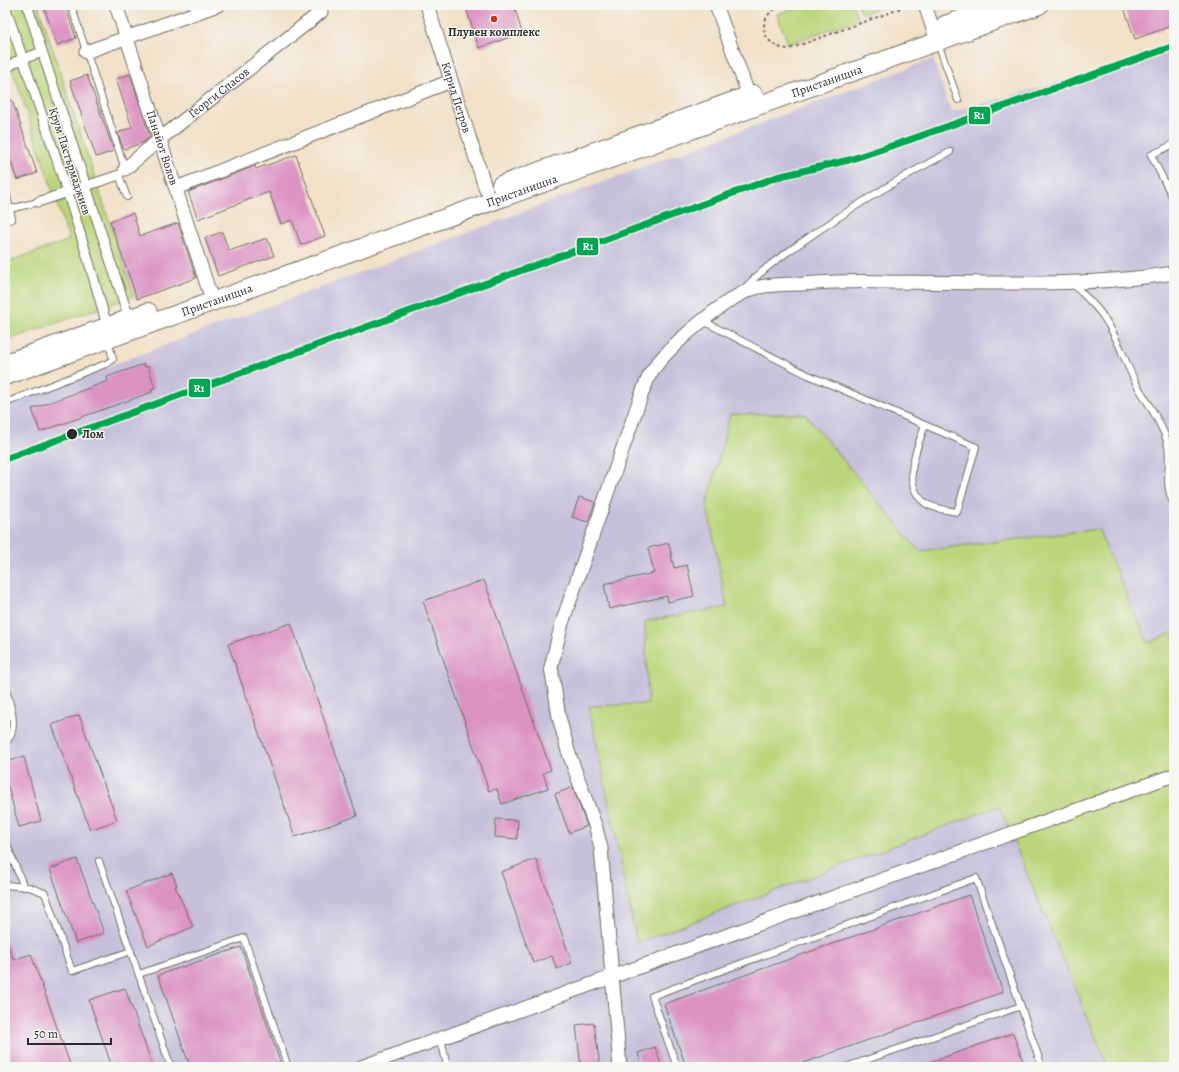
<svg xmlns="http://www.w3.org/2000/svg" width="1179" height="1072" font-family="Alegreya,serif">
  <rect width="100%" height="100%" fill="#f6f6f2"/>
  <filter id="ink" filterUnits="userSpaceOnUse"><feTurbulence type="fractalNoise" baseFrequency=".025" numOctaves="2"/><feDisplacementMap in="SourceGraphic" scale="8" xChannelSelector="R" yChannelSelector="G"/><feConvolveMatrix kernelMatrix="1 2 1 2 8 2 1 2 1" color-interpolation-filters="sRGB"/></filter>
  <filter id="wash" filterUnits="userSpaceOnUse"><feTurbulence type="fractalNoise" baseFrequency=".012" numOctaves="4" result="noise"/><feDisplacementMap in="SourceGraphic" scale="16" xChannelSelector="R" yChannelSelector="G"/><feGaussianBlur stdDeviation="0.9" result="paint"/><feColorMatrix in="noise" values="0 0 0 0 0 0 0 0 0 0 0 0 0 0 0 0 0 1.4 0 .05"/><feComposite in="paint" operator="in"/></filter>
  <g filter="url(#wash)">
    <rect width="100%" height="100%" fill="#f1e1c7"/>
    <path fill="#c6c0da" d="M1174,51v581l-26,11 -50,-114 -179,22 -114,-137 -98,91 20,102 -82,14 3,83 -59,3 48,236 362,-137 109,261h-1103v-662l928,-346 18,53z"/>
    <g fill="#bbd57a" stroke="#738052">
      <path d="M5,5h33l96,291 -129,45v-78l64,-23 -64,-193z"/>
      <path d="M802,5h51l5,14 -70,25 -11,-30z"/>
      <path d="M858,5h29l-25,9z"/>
      <path d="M730,414h75l114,137 179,-22 50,114 26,-11v435h-66l-109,-261 -362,137 -48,-237 59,-2 -3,-83 82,-14 -20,-102z"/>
    </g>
    <g id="blocks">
      <g fill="#db93c2">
        <path d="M43,5h22l11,33 -19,7z"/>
        <path d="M465,5h49l8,28 -43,15z"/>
        <path d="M1123,5h51v20l-39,14z"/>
        <path d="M130,74l20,63 -6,5 -19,7 -2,-1 -5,-15 14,-6 -16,-48z"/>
        <path d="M87,75l27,76 -18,6 -26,-76z"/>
        <path d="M12,100l25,73 -20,7 -12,-36v-42z"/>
        <path d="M296,155l29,81 -24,9 -9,-25 -11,4 -12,-32 -71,27 -10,-27 67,-26 1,3z"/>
        <path d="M133,213l7,23 38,-13 18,55 -59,21 -27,-78z"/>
        <path d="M222,232l7,19 38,-13 7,18 -56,20 -13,-38z"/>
        <path d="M144,364l1,3 3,-1 7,22 -4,1 1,3 -112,40 -8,-23 76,-28 -1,-4z"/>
        <path d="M579,497l16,5 -7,20 -16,-5z"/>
        <path d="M669,543l5,25 13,-3 7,31 -26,6 -1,-6 -58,13 -5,-25 50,-11 -6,-25z"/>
        <path d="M484,580l67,190 -8,3 5,15 -46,16 -5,-15 -8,2 -66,-190z"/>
        <path d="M291,623l66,193 -62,21 -67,-193z"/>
        <path d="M79,715l38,105 -27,10 -38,-105z"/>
        <path d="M24,757l17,64 -22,6 -14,-51v-14z"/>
        <path d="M573,787l14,39 -18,7 -14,-39z"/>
        <path d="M496,819l22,1 -1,19 -22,-2z"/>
        <path d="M77,859l27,74 -28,10 -26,-74z"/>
        <path d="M536,859l36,104 -15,6 -5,-13 -19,7 -32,-91z"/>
        <path d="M172,873l5,13h-2l18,41 -45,19 -22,-55z"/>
        <path d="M969,895l34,97 -211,75h-106l-22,-63z"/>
        <path d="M5,939l9,21 17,-6 40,113h-66z"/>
        <path d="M241,947l39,115 -15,5h-75l-32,-92z"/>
        <path d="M125,988l28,79h-41l-23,-67z"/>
        <path d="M594,1023l6,44h-19l-5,-42z"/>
        <path d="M1013,1033l12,34h-105l-1,-1z"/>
        <path d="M655,1047l7,20h-20l-4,-14z"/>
      </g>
    </g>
  </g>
  <g filter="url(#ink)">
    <use href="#blocks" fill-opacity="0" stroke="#706b62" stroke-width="1"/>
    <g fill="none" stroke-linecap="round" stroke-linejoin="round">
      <defs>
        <g id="service">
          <path d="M71,5l54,164 -6,6 8,22"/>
          <path d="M938,43l20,57"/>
          <path d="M1174,144l-23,11 23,45"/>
          <path d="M5,187l7,32 -7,2"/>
          <path d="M10,209l28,-7"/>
          <path d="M1072,283c13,13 27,25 36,41 12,19 18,41 29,61 10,17 24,37 30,56 6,23 -5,41 7,63"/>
          <path d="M744,289c21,-23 48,-40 74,-58 43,-29 86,-56 132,-79"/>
          <path d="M703,321l103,53 170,73 -19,65c-9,-2 -24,-3 -32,-9 -25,-20 -8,-54 0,-78"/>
          <path d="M5,403l103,-40 5,-4 -5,-18"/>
          <path d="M5,743c15,-14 5,-37 1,-54"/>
          <path d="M5,840l19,47"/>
          <path d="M99,861l72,206"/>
          <path d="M5,885l24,2 16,6 27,78 59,-20"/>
          <path d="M139,974l105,-36 44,129"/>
          <path d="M441,1038l6,29"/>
          <path d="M677,1067l-25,-71 324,-118 66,189"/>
          <path d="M846,1067l175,-61"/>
        </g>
        <g id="pedestrian">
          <path d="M27,5l102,313"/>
          <path d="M5,6c36,106 73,212 102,320"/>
          <path d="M5,70l10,-8 27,-10"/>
          <path d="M38,202l81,-27"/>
        </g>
        <g id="minor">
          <path id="s1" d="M116,5l93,286"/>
          <path id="s2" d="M427,5l59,185"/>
          <path d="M716,5l33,91"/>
          <path d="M925,5l12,36"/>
          <path d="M86,52l132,-47"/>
          <path id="s3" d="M125,169l35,-30 161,-127 -2,-7"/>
          <path d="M176,188l275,-107"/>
          <path d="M361,1067l813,-292"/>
          <path d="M620,1067l-19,-219 -5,-20 -28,-77 -9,-34 -8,-50 11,-44 80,-230c3,-7 6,-16 10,-22 16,-24 75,-75 103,-83 15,-4 32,-4 48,-4 28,-2 56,-3 84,-2 94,0 195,6 287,-9"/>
        </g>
        <g id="secondary">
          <path d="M945,25l56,-20"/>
          <path d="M501,185l252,-91"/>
          <path d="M12,361l136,-49"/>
          <path id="s4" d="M5,376l1034,-371"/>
        </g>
      </defs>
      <use href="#service" stroke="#706b62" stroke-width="8"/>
      <use href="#pedestrian" stroke="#706b62" stroke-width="11"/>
      <use href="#minor" stroke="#706b62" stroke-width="15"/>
      <use href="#secondary" stroke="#706b62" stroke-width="20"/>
      <path stroke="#706b62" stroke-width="2" stroke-dasharray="3 3" stroke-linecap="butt" d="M786,5c-5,2 -13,4 -17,9 -13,16 1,35 20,35l108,-39 7,-5"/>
      <use href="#service" stroke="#fff" stroke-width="6"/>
      <use href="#pedestrian" stroke="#fff" stroke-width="9"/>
      <use href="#minor" stroke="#fff" stroke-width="13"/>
      <use href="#secondary" stroke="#fff" stroke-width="18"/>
      <defs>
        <path id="rail-1" d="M5,459l772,-282 72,-17 60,-20 265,-94"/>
      </defs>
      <use href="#rail-1" stroke="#f6f6f2" stroke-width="10"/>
      <use href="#rail-1" stroke="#00a651" stroke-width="7"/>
    </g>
  </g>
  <circle fill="#c8321e" stroke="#f6f6f2" stroke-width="1.5" cx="494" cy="19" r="4"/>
  <circle fill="#2b2b2b" stroke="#f6f6f2" stroke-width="1.5" cx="72" cy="434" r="6"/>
  <g text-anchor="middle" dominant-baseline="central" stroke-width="3" stroke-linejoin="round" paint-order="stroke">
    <g font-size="12" font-weight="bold" fill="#2b2b2b" stroke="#f6f6f2">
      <text x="494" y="32">Плувен комплекс</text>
    </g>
    <g font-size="12" fill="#2b2b2b" stroke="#f6f6f2">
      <text stroke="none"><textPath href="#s4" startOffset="873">Пристанищна</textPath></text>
      <text stroke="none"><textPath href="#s3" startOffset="121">Георги Спасов</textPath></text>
      <text stroke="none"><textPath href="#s2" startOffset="97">Кирил Петров</textPath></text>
      <text stroke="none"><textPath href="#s1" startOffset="150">Панайот Волов</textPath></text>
      <text transform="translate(70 161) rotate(72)">Крум Пастърмаджиев</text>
      <text stroke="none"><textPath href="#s4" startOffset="549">Пристанищна</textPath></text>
      <text stroke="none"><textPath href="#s4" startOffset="225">Пристанищна</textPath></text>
    </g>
    <g font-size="12" font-weight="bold" fill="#2b2b2b" stroke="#f6f6f2" text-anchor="start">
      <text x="82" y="434">Лом</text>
    </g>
  </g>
  <g stroke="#f6f6f2" stroke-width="1.5">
    <rect x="968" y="106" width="23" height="19" rx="4" fill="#00a651"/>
    <rect x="576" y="237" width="23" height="19" rx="4" fill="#00a651"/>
    <rect x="188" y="378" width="23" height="20" rx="4" fill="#00a651"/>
  </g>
  <g font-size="11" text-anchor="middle" font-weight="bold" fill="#fff">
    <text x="979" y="119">R1</text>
    <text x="588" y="250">R1</text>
    <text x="199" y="392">R1</text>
  </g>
  <rect width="1179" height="1072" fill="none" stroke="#f6f6f2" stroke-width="20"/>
  <path d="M28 1038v6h83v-6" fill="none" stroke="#2b2b2b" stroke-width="2"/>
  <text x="34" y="1038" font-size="12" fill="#2b2b2b" stroke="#f6f6f2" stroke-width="3" paint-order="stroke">50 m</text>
</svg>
